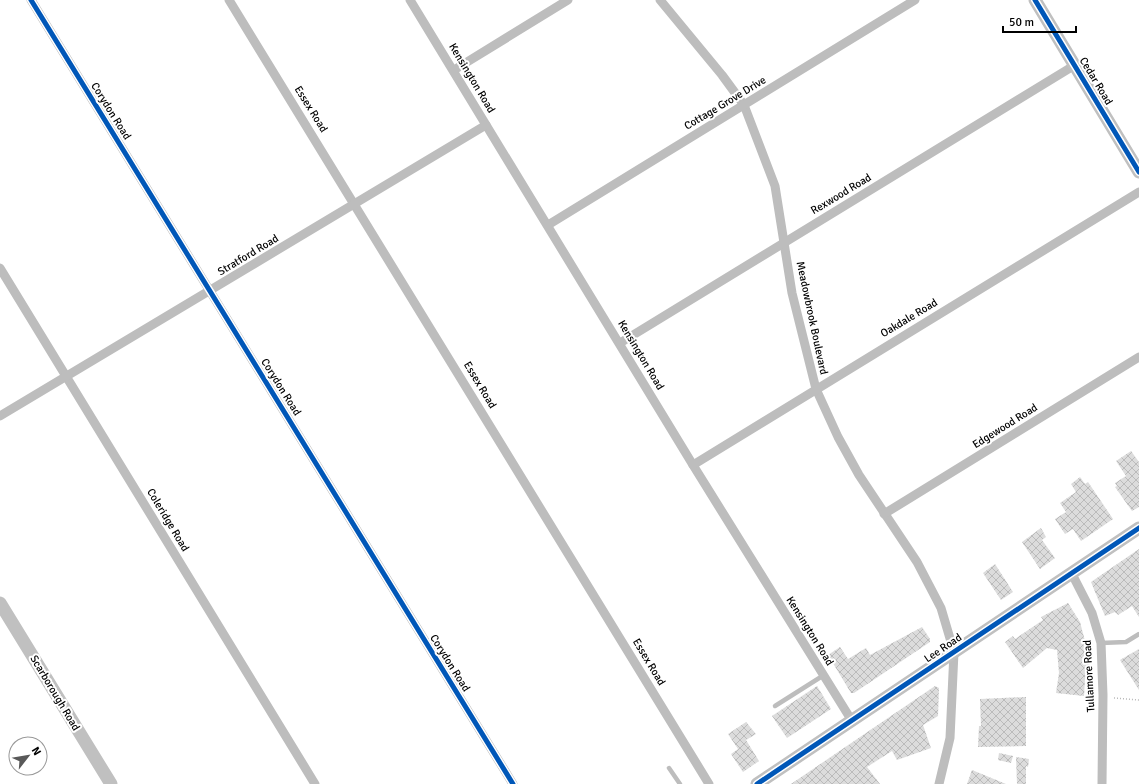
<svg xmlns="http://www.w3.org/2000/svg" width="1139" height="784" font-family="Signika,sans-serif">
  <defs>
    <pattern id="building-cross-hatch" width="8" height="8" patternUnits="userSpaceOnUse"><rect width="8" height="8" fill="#dcdcdc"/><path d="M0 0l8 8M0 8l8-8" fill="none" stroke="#bbb"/></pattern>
  </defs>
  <rect width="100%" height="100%" fill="#fff"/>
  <g fill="url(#building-cross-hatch)">
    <path d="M1131,451l8,11v45l-7,4 -17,-24 2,-1 -2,-3 11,-7 -10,-15z"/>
    <path d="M1080,477l5,7 3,-2 25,37 -32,22 -8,-12 -8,5 -10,-15 11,-7 -6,-9 16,-11 -5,-8z"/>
    <path d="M1041,528l5,9 -4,3 13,18 -15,11 -18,-27z"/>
    <path d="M1139,549v68l-7,-11 -14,9 -3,-3 -10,4 -14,-34z"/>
    <path d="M995,564l18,28 -12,8 -18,-27z"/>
    <path d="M1068,603l12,19 10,38 -1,19h-4l-1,17 -28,-3 3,-20 -2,-23 -10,-2 -24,20 -18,-26 8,-6 2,3 28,-19 -2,-3z"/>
    <path d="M922,627l8,12v3l-76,51h-3l-23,-38 12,-8 8,12 18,-11 4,7z"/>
    <path d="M1139,649v41l-19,-30z"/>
    <path d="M817,686l14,23 -44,29 -15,-22z"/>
    <path d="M935,686l4,2 -1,28 -15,9 8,23 -34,12 -5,-9 -25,16 13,17h-89z"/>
    <path d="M1026,697v49l-48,1 1,-21h2l-1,-27z"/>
    <path d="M746,722l10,12 -10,6 13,21 -16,11 -12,-18 7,-5 -10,-15z"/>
    <path d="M999,753l14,3 -2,7 -13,-3z"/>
    <path d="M1016,757l13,2 -1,8 -2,-1v18h-9z"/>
    <path d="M972,770l34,14h-39z"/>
  </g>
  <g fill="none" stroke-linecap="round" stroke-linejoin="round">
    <path stroke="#b8b8b8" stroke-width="1.5" stroke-dasharray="1 2" stroke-linecap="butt" d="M1114,698l25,2"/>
    <g stroke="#bdbdbd" stroke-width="4.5">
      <path d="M1101,643l25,-1 13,-8"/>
      <path d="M775,706l49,-31"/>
      <path d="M669,768l11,16"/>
    </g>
    <g stroke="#bdbdbd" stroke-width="9">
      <path d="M31,0l482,784"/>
      <path d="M229,0l480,784"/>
      <path d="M410,0l283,465 159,256"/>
      <path d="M660,0l62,75 22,30 31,81 17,107 24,96 22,48 21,38 58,87 24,46 13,44 -4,86 -11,46"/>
      <path d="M454,70l114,-70"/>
      <path d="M548,225l367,-225"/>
      <path d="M0,268l315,516"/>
      <path d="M620,343l455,-278"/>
      <path d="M0,416l486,-291"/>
      <path d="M693,465l446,-273"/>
      <path d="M884,514l255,-157"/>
      <path d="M1072,574l20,39 9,30 2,52 -1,89"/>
    </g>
    <g stroke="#c0c0c0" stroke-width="13">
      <path d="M1035,0l104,172"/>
      <path d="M0,603l111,181"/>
      <path d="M757,784l382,-256"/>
    </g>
    <defs>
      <g id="cycleway">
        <path d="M31,0l482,784"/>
        <path d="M1035,0l104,172"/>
        <path d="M757,784l382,-256"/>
      </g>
    </defs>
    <use href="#cycleway" stroke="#fff" stroke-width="8"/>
    <use href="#cycleway" stroke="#0057b8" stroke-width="5"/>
  </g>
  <g text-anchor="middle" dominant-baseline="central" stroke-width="4" stroke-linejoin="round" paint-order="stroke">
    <g font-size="11" fill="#000" stroke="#fff">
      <text transform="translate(472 78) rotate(59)">Kensington Road</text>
      <text transform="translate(1096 81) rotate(59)">Cedar Road</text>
      <text transform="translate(725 103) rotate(-31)">Cottage Grove Drive</text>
      <text transform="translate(311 109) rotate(58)">Essex Road</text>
      <text transform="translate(111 111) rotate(58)">Corydon Road</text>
      <text transform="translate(841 194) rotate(-31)">Rexwood Road</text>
      <text transform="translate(248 255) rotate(-31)">Stratford Road</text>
      <text transform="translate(812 318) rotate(78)">Meadowbrook Boulevard</text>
      <text transform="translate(909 318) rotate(-31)">Oakdale Road</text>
      <text transform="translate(641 355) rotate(59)">Kensington Road</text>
      <text transform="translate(480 385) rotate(59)">Essex Road</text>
      <text transform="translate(281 387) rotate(58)">Corydon Road</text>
      <text transform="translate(1005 426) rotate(-32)">Edgewood Road</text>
      <text transform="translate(168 520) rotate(59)">Coleridge Road</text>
      <text transform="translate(810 631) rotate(58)">Kensington Road</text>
      <text transform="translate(943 648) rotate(-34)">Lee Road</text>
      <text transform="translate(649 662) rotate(59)">Essex Road</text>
      <text transform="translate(450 663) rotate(58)">Corydon Road</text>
      <text transform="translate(1089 676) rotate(-93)">Tullamore Road</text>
      <text transform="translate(55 693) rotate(59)">Scarborough Road</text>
    </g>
  </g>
  <g transform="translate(28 756) rotate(59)"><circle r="19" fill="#ffffff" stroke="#999999"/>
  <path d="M0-3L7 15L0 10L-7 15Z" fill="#595959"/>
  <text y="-6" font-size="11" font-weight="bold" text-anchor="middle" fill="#000000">N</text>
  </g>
  <path d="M1003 26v6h73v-6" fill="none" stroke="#000000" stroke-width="2"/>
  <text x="1009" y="26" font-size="12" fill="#000000" stroke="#ffffff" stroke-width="3" paint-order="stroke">50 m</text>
</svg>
